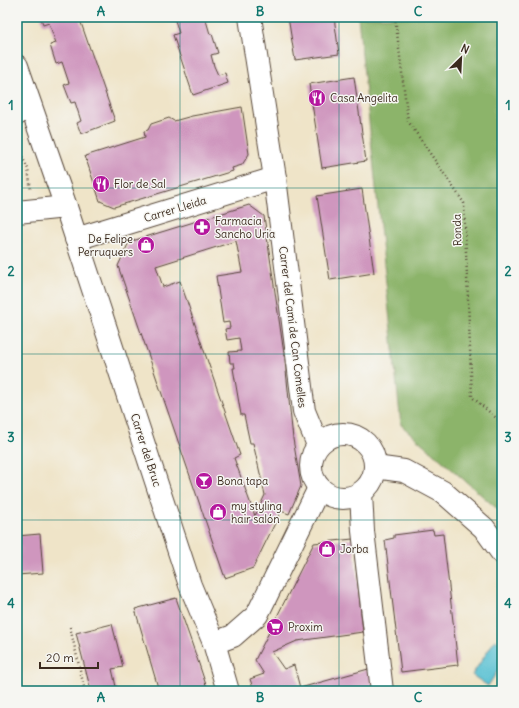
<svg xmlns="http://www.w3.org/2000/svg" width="519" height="708" font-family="Delius,sans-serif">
  <rect width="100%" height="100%" fill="#f6f6f2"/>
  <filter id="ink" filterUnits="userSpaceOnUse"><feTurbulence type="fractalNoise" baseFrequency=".025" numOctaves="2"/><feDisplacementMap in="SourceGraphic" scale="8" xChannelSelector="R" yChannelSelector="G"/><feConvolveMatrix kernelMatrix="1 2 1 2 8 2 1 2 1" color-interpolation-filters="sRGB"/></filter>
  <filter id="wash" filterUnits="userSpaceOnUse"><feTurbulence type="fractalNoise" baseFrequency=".012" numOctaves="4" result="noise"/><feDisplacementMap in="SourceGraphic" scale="16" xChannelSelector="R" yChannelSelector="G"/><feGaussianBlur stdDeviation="0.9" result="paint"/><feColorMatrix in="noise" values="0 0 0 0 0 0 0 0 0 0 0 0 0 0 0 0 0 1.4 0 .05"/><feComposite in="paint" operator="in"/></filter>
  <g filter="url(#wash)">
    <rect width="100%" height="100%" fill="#efe4c8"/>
    <path fill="#8cb46a" stroke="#646f44" d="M358,17h144v496l-101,-88z"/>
    <path fill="#56c0d2" stroke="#487578" d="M495,640l7,4v20l-14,22 -16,-11z"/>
    <g id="blocks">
      <g fill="#cf96be" fill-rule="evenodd">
        <path d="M41,17h38l36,104 -34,13 -4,-11 4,-2 -6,-19 -4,1 -7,-18 5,-2 -7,-21 -6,2 -6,-19 6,-2 -7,-20 -6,2z"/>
        <path d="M174,17h31l5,17h2l6,19 -7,2 3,11 4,9 7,-2 3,10 -35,12 -20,-60 6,-2z"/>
        <path d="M288,17h46l5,37 -44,6z"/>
        <path d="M354,77l12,84 -44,7 -13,-84z"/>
        <path d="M242,107l7,47 -7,11 -10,3 1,3 -119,36 -14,-6 -15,-45 60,-19 -1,-6 4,-1 3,-6 18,-6 5,3 18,-5z"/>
        <path d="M362,189l12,84 -44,7 -13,-84z"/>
        <path d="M249,205l15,11 21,145 8,78 8,47 -12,28 -8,-3 -28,57 -28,10 -107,-312 11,-24zM236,241l6,31 -26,4 7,47 6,-1 1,6 -5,1 2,11 12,-2 2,13 -12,1 1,11h4l1,5h-2l8,47h3l6,28h3l12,52 -10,21 -21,-58 6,-3 -60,-174 -17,6 -7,-21z"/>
        <path d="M433,530l1,5 9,-1 15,131 -57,7 -16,-132 9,-2v-3z"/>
        <path d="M40,534l3,39 -26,2v-39z"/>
        <path d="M353,539l10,93 -66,9 -25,11 12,17 10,-4 6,23 72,-20 1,23h-119l-4,-12 14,-5 -9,-14 59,-117z"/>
        <path d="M176,598l23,66 9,27h-49l-24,-82z"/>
        <path d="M112,624l11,43 -11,2 5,22h-26l-15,-58z"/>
      </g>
    </g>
  </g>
  <g filter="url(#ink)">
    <use href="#blocks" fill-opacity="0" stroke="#564638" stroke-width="1"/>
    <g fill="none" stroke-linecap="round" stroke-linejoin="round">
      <defs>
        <g id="minor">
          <path d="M250,17l25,161 29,233 14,34"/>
          <path d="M17,66l49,141 124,378 24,58 14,48"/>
          <path d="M76,239l199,-61"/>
          <circle cx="343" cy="466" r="32"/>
          <path d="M375,467l29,4 39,21 41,36 18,25"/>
          <path d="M361,493l2,38 19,160"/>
          <path d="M214,643l19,-7 24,-21 62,-127"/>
        </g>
        <g id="tertiary">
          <path d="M17,114l12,-10"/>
          <path d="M17,212l49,-5"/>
        </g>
      </defs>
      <use href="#minor" stroke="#564638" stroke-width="24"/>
      <use href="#tertiary" stroke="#564638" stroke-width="24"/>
      <g stroke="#564638" stroke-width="2.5" stroke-dasharray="1 3" stroke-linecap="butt">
        <path d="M395,17l13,104 56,82 8,194 30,26"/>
        <path d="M17,146l11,23 3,22"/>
        <path d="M70,627l15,64"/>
      </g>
      <use href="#minor" stroke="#fff" stroke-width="22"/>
      <use href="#tertiary" stroke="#fff" stroke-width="22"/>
    </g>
  </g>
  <path fill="none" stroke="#0f766e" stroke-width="1" stroke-opacity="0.55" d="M180,17v674M339,17v674M17,188h485M17,354h485M17,520h485"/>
  <defs>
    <symbol id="restaurant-disc" viewBox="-11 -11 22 22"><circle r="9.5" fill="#b5179e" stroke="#f6f6f2"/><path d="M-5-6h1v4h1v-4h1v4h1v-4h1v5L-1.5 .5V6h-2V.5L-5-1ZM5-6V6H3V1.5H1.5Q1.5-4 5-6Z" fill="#fff"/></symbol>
    <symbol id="pharmacy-disc" viewBox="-11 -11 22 22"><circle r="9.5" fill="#b5179e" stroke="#f6f6f2"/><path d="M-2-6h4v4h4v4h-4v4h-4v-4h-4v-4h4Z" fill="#fff"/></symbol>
    <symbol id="shop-disc" viewBox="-11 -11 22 22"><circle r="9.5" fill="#b5179e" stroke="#f6f6f2"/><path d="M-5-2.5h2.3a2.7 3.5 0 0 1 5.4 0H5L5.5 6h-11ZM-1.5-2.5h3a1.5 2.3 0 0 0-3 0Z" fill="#fff"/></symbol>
    <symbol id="bar-disc" viewBox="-11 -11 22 22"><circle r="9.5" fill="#b5179e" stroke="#f6f6f2"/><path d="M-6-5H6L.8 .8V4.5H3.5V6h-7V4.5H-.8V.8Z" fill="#fff"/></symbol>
    <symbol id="supermarket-disc" viewBox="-11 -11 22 22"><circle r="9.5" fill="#b5179e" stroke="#f6f6f2"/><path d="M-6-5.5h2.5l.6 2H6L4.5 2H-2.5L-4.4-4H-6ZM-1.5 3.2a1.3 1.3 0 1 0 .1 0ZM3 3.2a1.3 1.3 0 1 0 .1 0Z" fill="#fff"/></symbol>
  </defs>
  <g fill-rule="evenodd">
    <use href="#restaurant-disc" x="307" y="88" width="20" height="20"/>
    <use href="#restaurant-disc" x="91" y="174" width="20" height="20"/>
    <use href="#pharmacy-disc" x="192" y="217" width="20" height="20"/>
    <use href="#shop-disc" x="136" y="235" width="20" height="20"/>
    <use href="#bar-disc" x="194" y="471" width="20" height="20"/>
    <use href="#shop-disc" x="208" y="502" width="20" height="20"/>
    <use href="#shop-disc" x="317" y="539" width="20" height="20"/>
    <use href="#supermarket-disc" x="265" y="617" width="20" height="20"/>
  </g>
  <g text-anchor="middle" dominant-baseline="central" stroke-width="3" stroke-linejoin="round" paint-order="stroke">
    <g font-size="11" fill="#3b2a1e" stroke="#f6f6f2" text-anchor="start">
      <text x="330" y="98">Casa Angelita</text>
      <text x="114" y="184">Flor de Sal</text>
      <text x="215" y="221">Farmacia<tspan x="215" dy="13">Sancho Uria</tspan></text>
      <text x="133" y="239" text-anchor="end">De Felipe<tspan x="133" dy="13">Perruquers</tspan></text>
      <text x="217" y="481">Bona tapa</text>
      <text x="231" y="506">my styling<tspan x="231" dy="13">hair salón</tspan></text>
      <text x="340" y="549">Jorba</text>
      <text x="288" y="627">Proxim</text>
    </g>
    <g font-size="11" fill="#3b2a1e" stroke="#f6f6f2">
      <text transform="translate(175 209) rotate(-17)">Carrer Lleida</text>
      <text transform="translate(457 230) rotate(-92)">Ronda</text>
      <text transform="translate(293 327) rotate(83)">Carrer del Camí de Can Comelles</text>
      <text transform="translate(146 450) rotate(72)">Carrer del Bruc</text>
    </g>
  </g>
  <rect width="519" height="708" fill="none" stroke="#f6f6f2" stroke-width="44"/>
  <g transform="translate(461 58) rotate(24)" stroke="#f6f6f2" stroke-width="3" paint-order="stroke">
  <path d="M0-3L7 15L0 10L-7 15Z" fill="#3b2a1e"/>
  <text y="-6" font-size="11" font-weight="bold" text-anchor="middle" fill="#3b2a1e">N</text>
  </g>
  <path d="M40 662v6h58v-6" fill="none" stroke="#3b2a1e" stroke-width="2"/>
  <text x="46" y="662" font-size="12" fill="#3b2a1e" stroke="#f6f6f2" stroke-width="3" paint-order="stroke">20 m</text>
  <rect x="22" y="22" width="475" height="664" fill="none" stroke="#0f766e" stroke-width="1.5"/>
  <g font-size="13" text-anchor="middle" font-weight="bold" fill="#0f766e">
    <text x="101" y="16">A</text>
    <text x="260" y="16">B</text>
    <text x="418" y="16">C</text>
    <text x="11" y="110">1</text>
    <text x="508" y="110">1</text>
    <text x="11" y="276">2</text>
    <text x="508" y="276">2</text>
    <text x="11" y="442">3</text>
    <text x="508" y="442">3</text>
    <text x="11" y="608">4</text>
    <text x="508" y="608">4</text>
    <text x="101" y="702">A</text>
    <text x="260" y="702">B</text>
    <text x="418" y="702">C</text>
  </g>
</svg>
